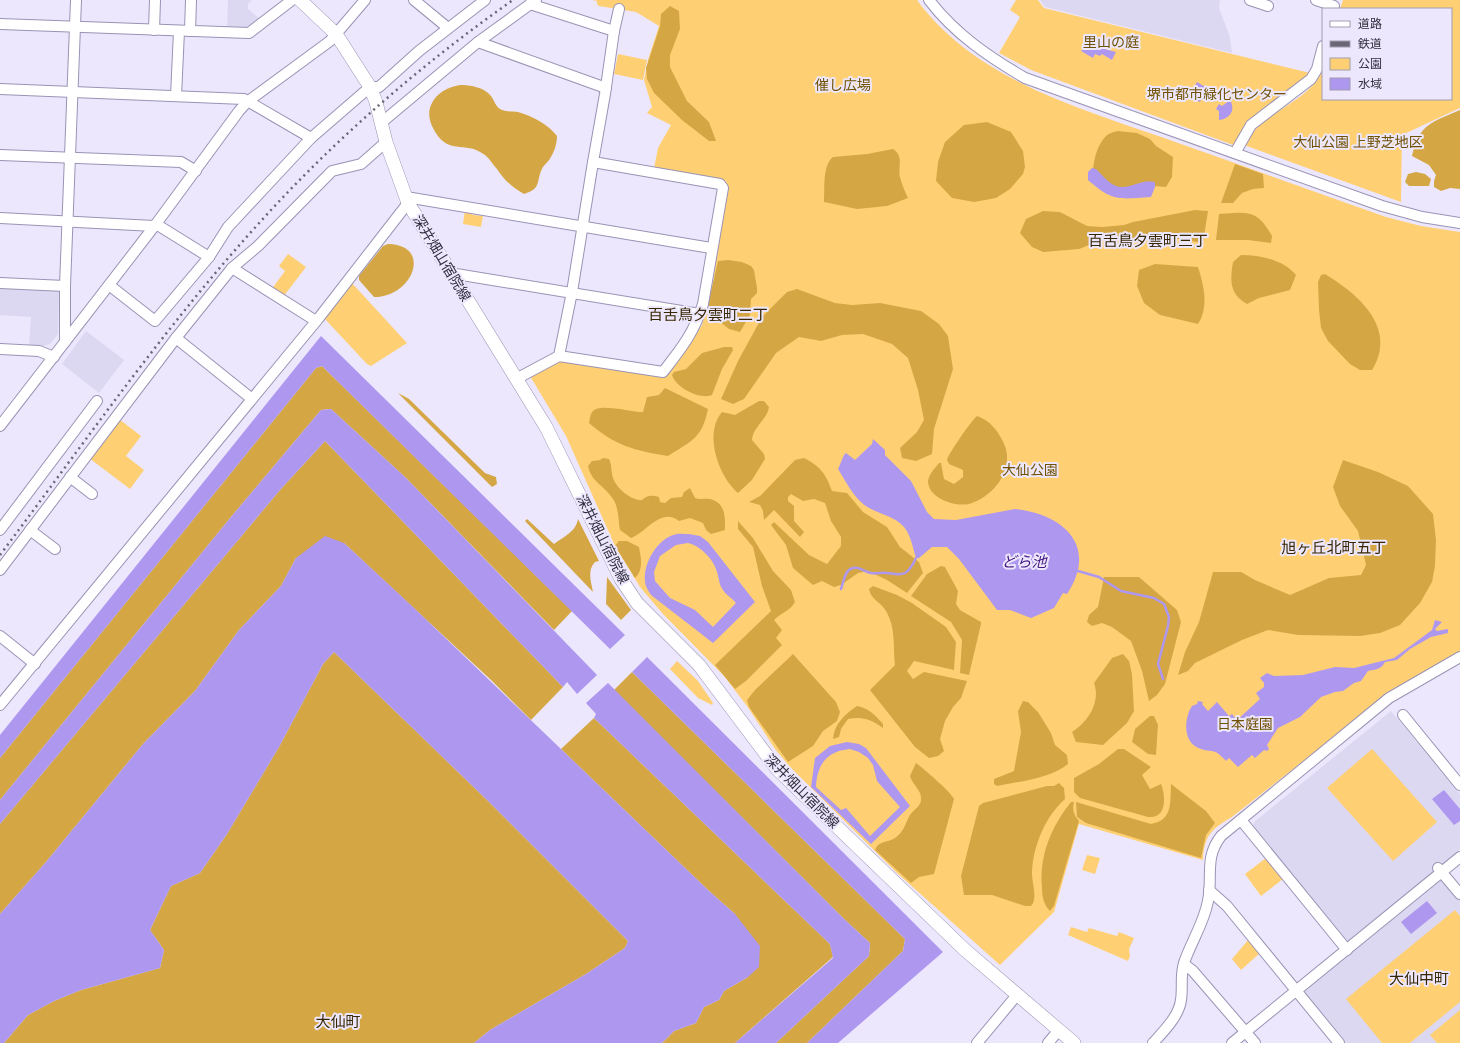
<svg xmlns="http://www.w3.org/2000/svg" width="1460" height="1043" font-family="Raleway,'Noto Sans JP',sans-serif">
  <rect width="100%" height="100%" fill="#ece7fd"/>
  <g fill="#ddd8f1">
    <path d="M228,0h24l-4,4v5l13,11 -15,11 -19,-1z"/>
    <path d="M1040,0h180l-1,8 11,29 2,16 -187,-46z"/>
    <path d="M0,287l59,2 -1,45 -8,10 -7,2h-14l2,-29 -31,-2z"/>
    <path d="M86,331l38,29 -25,33 -37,-29z"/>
    <path d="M1391,711l69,83v55l-112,94 -64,-75 -31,-41 1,-5z"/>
    <path d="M1440,878l20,20v145h-115l-42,-50 4,-6z"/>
  </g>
  <g fill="#ffd073">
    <path d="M592,0h325c62,84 171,110 264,144 68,24 137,49 205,73l35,9 39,6v421l-74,43 -154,121c-20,12 -28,18 -29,43l-124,-36 -25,88 -54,53 -103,-92 -107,-106 -15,-18 -28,-43 -23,-30 -61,-62 -23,-27 -25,-41 -49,-110 -36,-60 29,-16 102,17 5,-1 36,-51 12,-47 1,-29 11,-68 -72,-13 4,-20 13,-23 -24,-12 5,-6 -8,-27 4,-20 11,-34 -23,-14 -37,-6 -2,-2v-3z"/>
    <path d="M1016,0h22l6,8 266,65 -63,51 -14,21 -202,-75 -32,-17 21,-36 -10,-7z"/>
    <path d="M1343,0h117v108l-58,27 -1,67 -157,-57c17,-34 66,-42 79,-76v30h128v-90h-111z"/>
    <path d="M618,54l29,6 -4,20 -29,-6z"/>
    <path d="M465,210l5,1 3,4 10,1 -2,11 -18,-3z"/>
    <path d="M288,254l18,13 -23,30 -12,-7 14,-19 -6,-5z"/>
    <path d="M351,282l56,61 -36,23 -4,-2 -43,-46z"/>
    <path d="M119,419l22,17 -15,20 18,14 -14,19 -41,-31z"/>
    <path d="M677,661l21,20 15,22 -1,2 -14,-7 -28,-29z"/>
    <path d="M1372,749l65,73 -44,39 -66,-73z"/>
    <path d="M1087,855l13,3 -5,16 -13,-4z"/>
    <path d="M1266,858l17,21 -22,17 -16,-22z"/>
    <path d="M1455,910l5,6v86l-50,41h-28l-36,-44z"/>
    <path d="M1071,927l16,5 2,-4 28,8 2,-4 15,6 -5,11 1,7 -2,5 -60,-26z"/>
    <path d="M1249,939l11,14 -19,17 -9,-11z"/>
    <path d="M1460,1010v33h-23l-7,-8z"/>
  </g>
  <g fill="#d5a744">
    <path d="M670,6l9,5 1,18 -10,26v12l17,34 22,21 7,19h-7l-27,-21 -28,-27 -7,-14 -1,-11 14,-42 1,-12z"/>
    <path d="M460,85c10,0 24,2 31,11 4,5 4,11 11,14 5,2 11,1 16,2 14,4 30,12 39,24 0,8 -3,17 -8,24 -2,3 -5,5 -6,7 -8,14 0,21 -19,27 -12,-7 -20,-14 -27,-25 -4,-4 -7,-10 -12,-14 -21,-16 -38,3 -53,-29 -3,-7 -4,-14 -1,-21 5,-12 17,-18 29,-20z"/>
    <path d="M1460,110v79l-10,-1 -9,3 -7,-4v-6l2,-6 -7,-10 -17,-9c8,-33 19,-33 48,-46z"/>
    <path d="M987,122l24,10 12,19 2,16 -2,7 -13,15 -14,9 -22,4 -22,-4 -16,-17 2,-19 7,-20 19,-17z"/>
    <path d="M1118,131l19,2 13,6 6,7 17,11 -1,20 -6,10 -13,-1 -42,8 -18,-20c0,-13 4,-29 13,-38 3,-3 8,-4 12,-5z"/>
    <path d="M893,149c11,7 5,17 7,28 2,8 5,15 8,21l-21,8 -30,3 -33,-7c1,-14 -2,-36 9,-45l34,-3z"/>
    <path d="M1235,164l28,10 1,14 -11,1 -11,4 -9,10h-12z"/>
    <path d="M1416,172l9,2 6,5 -2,7h-20l-4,-4 3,-8z"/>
    <path d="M1195,210l13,1 -5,32 -23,-4 -81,2 -20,8 -36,3 -11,-5 -12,-14 6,-14 17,-8 17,1 27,14 15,1 22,-2 9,-3z"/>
    <path d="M1219,214c29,-2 38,-5 53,22l-1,7 -23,-3h-32z"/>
    <path d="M388,244c45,1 25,53 -14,53l-15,-17v-4l24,-30z"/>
    <path d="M1241,255c20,0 43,5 55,20l-6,15 -31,8 -12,6c-18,-10 -17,-24 -14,-42z"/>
    <path d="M728,260l14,2 9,4 3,4 3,18v5l-6,6 -1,16 -10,17 -11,-3 -15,-12h-4l-4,-3 12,-53z"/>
    <path d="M1155,264l43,3c6,19 11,40 0,57l-38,-9 -16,-12 -7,-17 2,-16z"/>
    <path d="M1325,274c33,20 73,54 47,96h-12l-10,-6 -22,-23 -7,-13 -2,-18 -1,-28 3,-7z"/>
    <path d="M797,289l38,14 17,2 28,-2 41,8 18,13 9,12 5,33 -19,60 -2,25 -16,7 -14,-3 -2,-10 17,-16 7,-12 -6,-30 -10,-32 -16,-14 -29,-10 -21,1 -21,6 -22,-4 -23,16 -32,46 -11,5 -12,-5 17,-38 24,-44 25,-25z"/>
    <path d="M724,347h8l1,3 -11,19 -10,26c-12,5 -36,-7 -40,-20l2,-3 12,-3 16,-16z"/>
    <path d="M322,366l250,245 -18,19 -149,-153 -74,-68 -10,1 -90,107 -231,283v-42l316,-390z"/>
    <path d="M665,388l43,21c-6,30 -17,32 -40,47 -33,-5 -54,-11 -79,-33 1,-4 1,-9 4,-12 7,-8 38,1 50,1l4,-15 12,-2z"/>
    <path d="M398,393l11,6 76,74 11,4 1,7 -5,3z"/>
    <path d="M759,401h5l5,6c-2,13 -16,20 -17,33l12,14 1,5 -13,21 -14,13c-19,-16 -35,-59 -16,-81l13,3z"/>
    <path d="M977,416c13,4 23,17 28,30 9,25 -12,51 -36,58 -15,3 -41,-6 -41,-23 1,-7 7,-13 11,-18h2l3,16 10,5 9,-7v-7l-14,-6 -2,-4c1,-6 25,-40 30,-44z"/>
    <path d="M325,441l238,246 -32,33 -40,-40 -147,-137 -48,15 -15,28 -42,44 -44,61 -52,53 -97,118 -46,52v-90l280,-334z"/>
    <path d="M603,458l6,1c3,6 2,12 4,19 3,10 19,23 29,22 5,-5 10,-5 17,-3l1,5 5,1 6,-5 11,-1 2,-5 6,-4 5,10c5,2 10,0 15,1 16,4 15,18 15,31l-14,4 -5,-4 -3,-7 -13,-5 -11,3c-18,-14 -32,11 -48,17l-11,-8c-2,-10 -1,-22 -7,-31 -8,-13 -22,-17 -25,-33l4,-5 8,-1z"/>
    <path d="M804,458c16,8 22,16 28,33l15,2 16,19 24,15 13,20 19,15 4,11 -16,20 -20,-13 -19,-9 -10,2 -17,12 -7,2 -12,-6 -9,4 -20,-17 -7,-23 -15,-20 3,-3 35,33 18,9 14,-18v-9l-10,-16 -6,-18 -11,-4 -11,2 -12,-7 -3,3v4l6,5v15l10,11 -4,5 -26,-27 -10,10 -1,-9 -3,-6 -11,-3 11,-6 35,-36z"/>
    <path d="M1343,460l35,12 30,14 25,28 3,26 -1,26 -3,16 -12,21 -20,22 -20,8 -20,3 -62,-1 -30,-5 -26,10 -47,23 -7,8 -10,4 7,-23 14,-30 14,-50h28l14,8 35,15 39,-17 32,-3 5,-10 -8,-34 -18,-25 -7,-19z"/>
    <path d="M527,519l27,25c9,-7 22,-12 24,-25l21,42 -4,1c-8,8 -4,19 -2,30l-68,-71z"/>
    <path d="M738,521l15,17 20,33 18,19 4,12c-5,9 -14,11 -21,18l8,10 -6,8 6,7 -36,36 -11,8 -20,-24 56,-54 -9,-25 -9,-39 -15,-18z"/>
    <path d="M619,541h8l12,6c2,10 5,23 -4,31l-20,-32z"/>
    <path d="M941,566l4,1 13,24 -2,13 4,6 21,12v2l-12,51 -9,-2 2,-33 -11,-18 -40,-26 16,-22z"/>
    <path d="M607,577l24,33 -10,10 -15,-16z"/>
    <path d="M1104,577h35l38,33 4,12 -16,62 -8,11 -8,6 -7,-30 -11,-30 -19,-14 -10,-4 -10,3 -5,-4 2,-7 9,-8z"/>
    <path d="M873,586l24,9 15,8 34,24 10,15 -2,28 -40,-9 -7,10 6,8 11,-7 43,9 -6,17 -8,9 -8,14 -5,18 4,12 -6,5 -9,2 -14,-11 -45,-57 25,-25c-2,-18 1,-37 -9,-54 -5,-9 -15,-11 -17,-22z"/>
    <path d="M334,652l152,147 142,142 -3,7 -39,26 -96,56 -16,13h-470l24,-28 26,-14 27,-11 79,-22 4,-18 -14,-20 21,-44 29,-13 27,-39 52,-87 44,-83z"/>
    <path d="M793,654l43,48 4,10 -3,9 -14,10 -10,15 -25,16 -39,-55 -2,-7 8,-10z"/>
    <path d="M1123,654l6,7 3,13 2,37 -7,12 -24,22 -27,-3 -4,-10c16,-10 29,-30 22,-49l18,-25z"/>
    <path d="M632,672l273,267 -2,12 -96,92h-31l93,-87 1,-13 -27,-25 -229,-228z"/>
    <path d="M1023,701l5,1 10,10 13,21 4,12 12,10 1,9c-18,15 -48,17 -71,22l-3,-2v-5l20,-8 7,-39 -3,-21z"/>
    <path d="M857,706c12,2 18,9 26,18v4c-12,-9 -21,-12 -35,-9l-7,10 -2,8 -6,2c1,-15 12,-25 24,-33z"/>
    <path d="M1150,716h4l4,9 -2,30 -8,-1 -16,-12 3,-13z"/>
    <path d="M594,718l236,226 3,13 -98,86h-73l12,-12 22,-8 8,-16 15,-7 5,-9 24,-14 -13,-63 -26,-23 -148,-142z"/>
    <path d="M1118,749h6l27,18 -9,8 8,14 11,-5c5,12 6,35 -13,33l-68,-19 -6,-6v-14l25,-14z"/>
    <path d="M916,763c8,6 35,29 38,36l-20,75 -15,3 -8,6 -36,-33c4,-10 13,-7 20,-12 10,-7 10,-15 15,-23 4,-6 12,-9 11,-17 0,-8 -9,-14 -11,-22z"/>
    <path d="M1059,783l5,5 1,11c-20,18 -32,47 -33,74 0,10 6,26 -1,33h-6l-33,-11h-28l-3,-19 18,-70 4,-3 64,-17h7z"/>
    <path d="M1171,784l35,27 9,12 -9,12 -5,23 -115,-35 -9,-6 -1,-15 75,22c22,-4 19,-21 20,-40z"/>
    <path d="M1071,802h3c-2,8 0,13 5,19l-25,85 -4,5c-6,-6 -8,-14 -8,-23 -3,-32 9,-61 29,-86z"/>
  </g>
  <g fill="#ae97ef" fill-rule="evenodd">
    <path d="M1087,38l4,2 2,6 23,6 -4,8 -10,-6 -2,2 -5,-2 -2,4 -12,-7 5,-5z"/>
    <path d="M1197,82l15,9 -3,7 -6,-3 -3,7 -11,-6z"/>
    <path d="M1230,100c6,10 0,19 -11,20v-9l-3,-2 3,-5 3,2z"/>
    <path d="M1092,168l4,1c14,14 19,23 40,15 7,-2 11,-4 19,-2v5l-4,10c-32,2 -38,5 -63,-17v-8z"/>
    <path d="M321,336l304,299 -15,14 -288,-283 -6,2 -316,390v-23z"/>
    <path d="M331,409l74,68 192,198 -20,19 -10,-12 -4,5 -238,-246 -45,49 -280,334v-24l231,-283 90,-107z"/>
    <path d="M873,439l12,11v5l26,26 16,31 7,7 22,1 59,-11c48,5 84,37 52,85l-4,-1 -9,15 -23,10 -21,-8h-13l-38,-51 -12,-12h-15l-13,11h-3c-3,-9 -5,-23 -12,-31 -11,-13 -31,-13 -43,-25 -9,-8 -16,-22 -23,-33l6,-14 2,-2 9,7 17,-16z"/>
    <path d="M689,534l11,2 8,6 47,60 -42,41 -62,-48c-3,-5 -6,-9 -6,-14 -2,-17 12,-41 28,-46 5,-2 11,-1 16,-1zM688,543c13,3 26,17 29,29 2,6 2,13 6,18 3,5 9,8 13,13l-23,24 -18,-17 -25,-12 -15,-17 -1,-9 6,-16 16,-11z"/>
    <path d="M325,536l19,7 69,64 296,284 26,23 25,32 -1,21 -11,10 -24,14 -5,9 -15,7 -8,16 -22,8 -12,12h-188l16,-13 96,-56 39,-26 3,-7 -142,-142 -152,-147 -11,12 -44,83 -52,87 -27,39 -29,13 -21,44 14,20 -4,18 -79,22 -27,11 -26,14 -24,28h-4v-129l46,-52 97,-118 52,-53 44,-61 42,-44 15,-28z"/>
    <path d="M1435,620l7,2 -7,7 2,2 11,-2v4l-17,4 -21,12 -13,11 -12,2c-4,8 -9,7 -17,9l-7,10 -7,2 -11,8 -8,1 -14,5 -21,20 -22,11 -11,17 2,4 -2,2 -3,-1 -9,8 -3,-3 -14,12 -9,-9 -3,3c-12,-13 -11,-8 -25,-12 -19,-5 -17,-31 -9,-43l5,-2 1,-3 5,1 -1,2 6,7 9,-9 12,14 3,-2 5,6 23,-21 -4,-6 8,-6v-4l-4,-5 7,-5 7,3 29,-1 32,-8 19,1 40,-10 38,-28z"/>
    <path d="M647,657l296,295 -105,91h-31l96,-92 2,-12 -273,-267z"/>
    <path d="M608,683l235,235 27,25 -1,13 -93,87h-41l98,-85 -3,-14 -236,-226 2,-4 -10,-11z"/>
    <path d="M847,742l12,2 7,4 44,58 -39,38 -60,-57 4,-29 15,-12zM850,749l9,3 9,6 5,7 4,16 23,26 -30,29 -24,-28 -5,2 -25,-23c1,-23 11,-36 34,-38z"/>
    <path d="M1444,790l16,19v12l-6,4 -22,-26z"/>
    <path d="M1427,901l10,12 -26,21 -10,-12z"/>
  </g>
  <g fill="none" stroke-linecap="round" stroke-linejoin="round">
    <g stroke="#ae97ef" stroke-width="2.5">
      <path d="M1078,571l21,6 22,14 33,7 10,6 5,13 -1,9 -10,38 5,15"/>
      <path d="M841,589c2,-5 3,-14 7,-18 7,-8 16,1 23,2 5,1 11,-1 16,0 17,3 21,2 29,-15"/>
    </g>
    <defs>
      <g id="minor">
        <path d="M414,0l34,28"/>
        <path d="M929,0c26,34 60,57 96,78l357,128 40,11 38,6"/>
        <path d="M1250,0l18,6"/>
        <path d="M1316,0l18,6"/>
        <path d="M530,4l84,27"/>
        <path d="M0,24l249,9 43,-33"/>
        <path d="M154,30l1,-30"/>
        <path d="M190,31l1,-31"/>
        <path d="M478,42l128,46"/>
        <path d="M0,89l244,10 67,39"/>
        <path d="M176,96l3,-65"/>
        <path d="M381,123l97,-81 58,-42"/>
        <path d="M1235,153l16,-28 60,-46 6,-10 6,-23"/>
        <path d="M0,155l181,7 15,9"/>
        <path d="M406,197l305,51"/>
        <path d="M0,218l154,8"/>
        <path d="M156,224l53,33"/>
        <path d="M232,268l84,53"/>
        <path d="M450,273l250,41"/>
        <path d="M0,283l65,3"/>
        <path d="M109,285l46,36 54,-64 19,-30 41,-44 42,-45 59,-51h9l40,-36 66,-51"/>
        <path d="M176,338l76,61"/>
        <path d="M65,342v-56l11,-286"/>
        <path d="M0,349l39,2 15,6"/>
        <path d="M559,356l13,-64 21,-130"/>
        <path d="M516,379l43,-23 104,16c18,-23 31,-39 40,-68l20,-116 -3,-4 -127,-22 12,-68 9,-63 5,-22"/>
        <path d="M0,426l156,-202 83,-113 8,-9 83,-61 35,-41"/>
        <path d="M70,477l22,17"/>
        <path d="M0,530l97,-129"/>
        <path d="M30,530l25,19"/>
        <path d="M0,570l176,-232 56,-70 26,-22 74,-75 29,-7 25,-22"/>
        <path d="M0,636l35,28"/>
        <path d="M0,705l318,-386 90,-116"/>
        <path d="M1403,715l57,70"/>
        <path d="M1241,820l106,130"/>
        <path d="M1438,868l22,26"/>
        <path d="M1209,890l18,16 112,137"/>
        <path d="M1184,964l9,7 62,72"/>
        <path d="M977,1043l40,-48"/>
        <path d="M1048,1043l11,-13"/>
        <path d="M1153,1043c11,-12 26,-27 28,-43 2,-13 -1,-24 3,-37 7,-21 20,-40 24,-62 5,-25 -4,-43 13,-65l168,-138 71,-41"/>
        <path d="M1232,1043l228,-186"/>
      </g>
      <path id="major" d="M300,0l36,34 34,53 6,15 10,40 22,61 138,224 75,152 16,24 62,62 78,104 188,181 109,93"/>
    </defs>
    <use href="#minor" stroke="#9a93b4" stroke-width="12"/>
    <use href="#major" stroke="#9a93b4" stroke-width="14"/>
    <use href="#minor" stroke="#fff" stroke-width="10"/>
    <use href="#major" stroke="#fff" stroke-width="13"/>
    <path stroke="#6a6676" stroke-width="2.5" stroke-dasharray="2 4" stroke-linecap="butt" d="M0,555c85,-113 166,-230 261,-334 74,-82 162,-158 252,-221"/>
  </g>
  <g text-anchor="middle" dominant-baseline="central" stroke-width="4" stroke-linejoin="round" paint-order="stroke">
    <g font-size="14" fill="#705100" stroke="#ece7fd">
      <text x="1111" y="42">里山の庭</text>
      <text x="843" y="85">催し広場</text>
      <text x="1217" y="94">堺市都市緑化センター</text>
      <text x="1358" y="142">大仙公園 上野芝地区</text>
      <text x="1030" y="470">大仙公園</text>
      <text x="1245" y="724">日本庭園</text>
    </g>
    <g font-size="14" fill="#312e3c" stroke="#ece7fd">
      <text transform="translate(442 258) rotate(59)">深井畑山宿院線</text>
      <text transform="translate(603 539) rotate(63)">深井畑山宿院線</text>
      <text transform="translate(802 791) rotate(45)">深井畑山宿院線</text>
    </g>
    <g font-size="15" fill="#372600" stroke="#ece7fd">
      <text x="1148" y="241">百舌鳥夕雲町三丁</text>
      <text x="708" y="315">百舌鳥夕雲町二丁</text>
      <text x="1334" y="548">旭ヶ丘北町五丁</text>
      <text x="1419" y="979">大仙中町</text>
      <text x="338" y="1022">大仙町</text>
    </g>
    <g font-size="15" font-style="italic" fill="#42187e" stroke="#ece7fd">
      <text x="1024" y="562">どら池</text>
    </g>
  </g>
  <rect x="1322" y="8" width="130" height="92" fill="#ece7fd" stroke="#a19db0"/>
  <rect x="1330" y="21" width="20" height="6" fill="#ffffff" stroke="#a19db0"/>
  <text x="1358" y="28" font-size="12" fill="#312e3c">道路</text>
  <rect x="1330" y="41" width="20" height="6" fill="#6a6676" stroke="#a19db0"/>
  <text x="1358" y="48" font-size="12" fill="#312e3c">鉄道</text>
  <rect x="1330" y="58" width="20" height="12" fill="#ffd073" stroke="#a19db0"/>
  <text x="1358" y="68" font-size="12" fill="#312e3c">公園</text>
  <rect x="1330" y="78" width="20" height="12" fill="#ae97ef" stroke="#a19db0"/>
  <text x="1358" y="88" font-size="12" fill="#312e3c">水域</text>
</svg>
